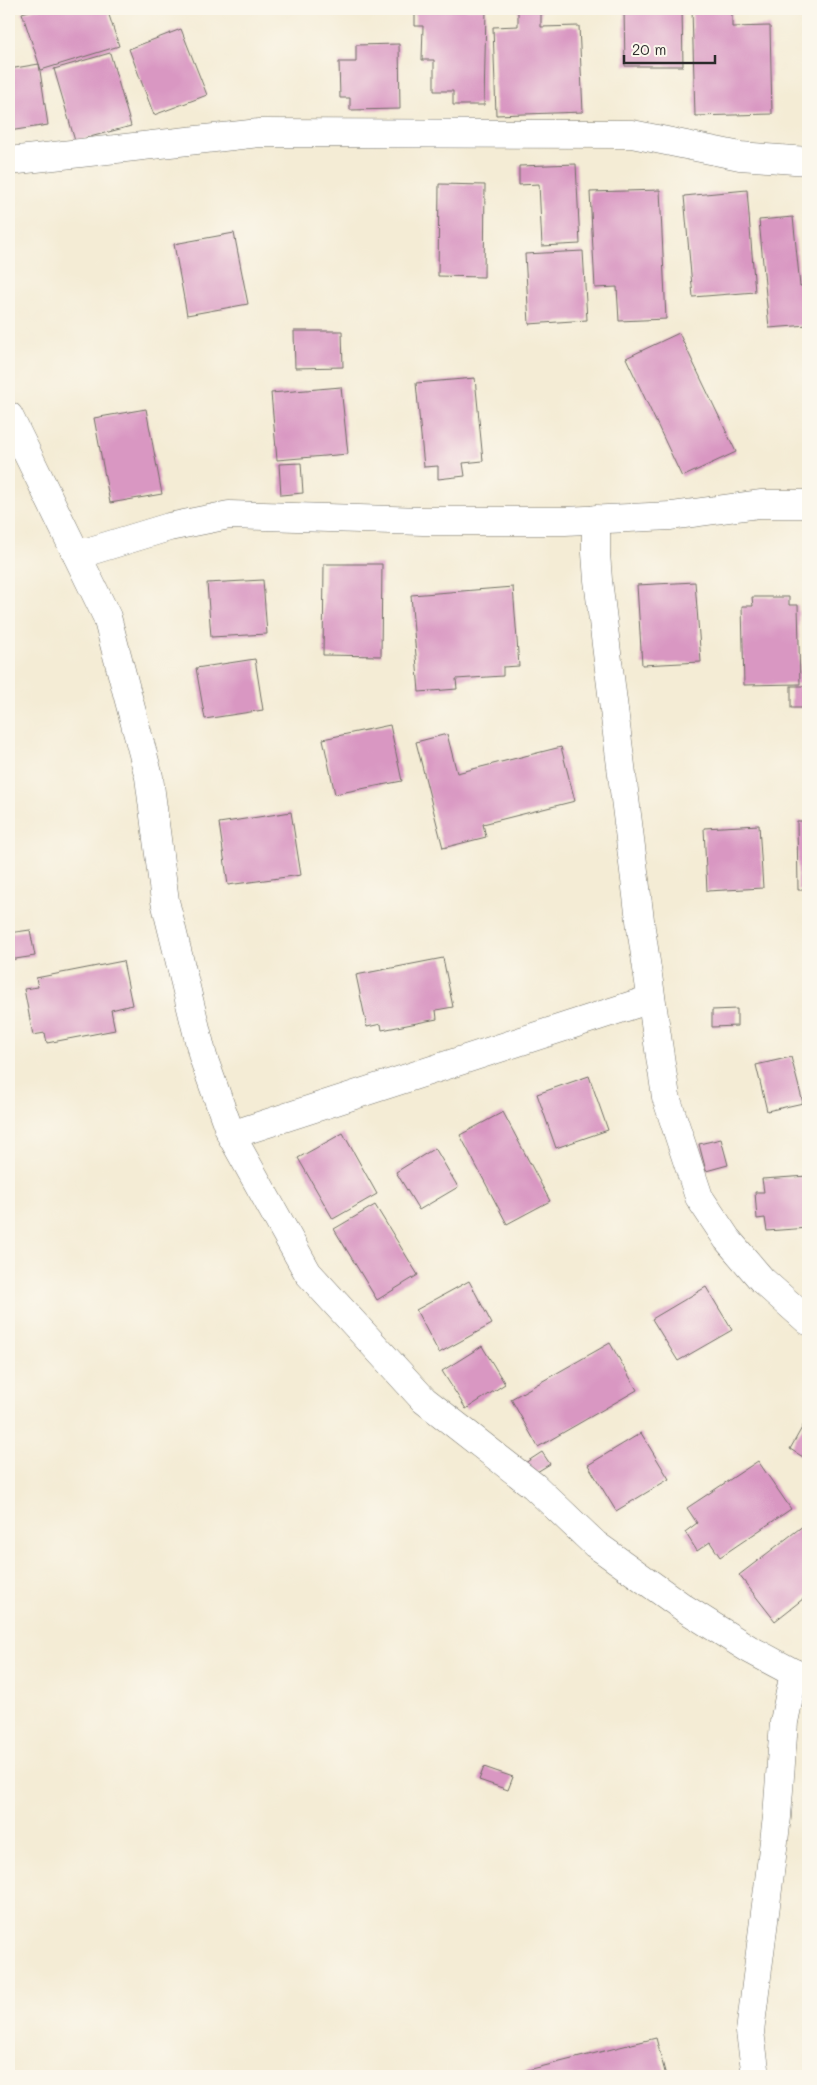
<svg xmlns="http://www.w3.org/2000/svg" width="817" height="2085" font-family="Mali,sans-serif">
  <rect width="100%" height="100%" fill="#fbf7ec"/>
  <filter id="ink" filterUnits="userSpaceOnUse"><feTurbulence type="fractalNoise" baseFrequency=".02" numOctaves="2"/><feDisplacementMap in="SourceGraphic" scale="10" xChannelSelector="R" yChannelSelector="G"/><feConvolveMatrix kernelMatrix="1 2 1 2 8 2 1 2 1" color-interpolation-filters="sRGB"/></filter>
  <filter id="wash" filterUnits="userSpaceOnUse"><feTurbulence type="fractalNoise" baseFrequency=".0096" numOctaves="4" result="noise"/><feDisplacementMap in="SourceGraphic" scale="20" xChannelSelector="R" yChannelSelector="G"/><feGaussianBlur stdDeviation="1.12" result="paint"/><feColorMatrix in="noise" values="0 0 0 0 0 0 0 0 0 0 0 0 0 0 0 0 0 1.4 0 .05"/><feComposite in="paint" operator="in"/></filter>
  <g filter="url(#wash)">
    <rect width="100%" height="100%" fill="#f4ecd5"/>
    <g id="blocks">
      <g fill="#d997c2">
        <path d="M35,9h72l12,37 -78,24 -19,-57z"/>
        <path d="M415,9h71l-2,96h-31v-14h-19v-31h-12l1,-34h-8z"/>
        <path d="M518,9h23v18l38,-1 4,86 -87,3 -3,-88 25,-1z"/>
        <path d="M624,9h58l1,57h-58z"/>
        <path d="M692,9h40v18l38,-1 2,88 -77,2z"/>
        <path d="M181,29l26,66 -53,20 -25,-66z"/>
        <path d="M399,44l1,65 -50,1v-12h-10l-1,-36h17v-17z"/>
        <path d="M110,53l21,73 -56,15 -21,-72z"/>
        <path d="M39,64l9,61 -39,6v-62z"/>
        <path d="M576,164l4,80 -38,2 -3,-62 -20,1v-19z"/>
        <path d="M439,184l46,1 -1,92 -46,-1z"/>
        <path d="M660,190l6,129 -47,2 -2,-34 -22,1 -5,-96z"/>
        <path d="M747,190l8,102 -62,5 -9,-101z"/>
        <path d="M793,217l7,69 8,-1v40l-39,3 -10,-108z"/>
        <path d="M234,233l14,71 -61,11 -13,-71z"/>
        <path d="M583,251l4,69 -58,4 -4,-70z"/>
        <path d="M294,331h48l1,36 -48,1z"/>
        <path d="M679,333l57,119 -54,25 -56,-119z"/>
        <path d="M475,378l8,83 -20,2 2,13 -27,3v-13l-14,1 -8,-84z"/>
        <path d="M341,387l7,67 -71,6 -6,-67z"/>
        <path d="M146,409l16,85 -52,9 -16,-85z"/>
        <path d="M301,463l2,30 -22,2 -2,-31z"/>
        <path d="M324,564h58l-1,92 -58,-1z"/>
        <path d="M263,580l4,54 -56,3 -4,-54z"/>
        <path d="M695,582l6,80 -59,3 -5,-80z"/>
        <path d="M513,587l6,79 -16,1v9l-47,3 1,10 -38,3 -8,-97z"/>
        <path d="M752,597h37v8h9l2,79 -56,1 -2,-79h11z"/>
        <path d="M255,659l8,51 -58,9 -9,-51z"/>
        <rect x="791" y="686" width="17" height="22"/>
        <path d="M390,725l12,56 -67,13 -12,-55z"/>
        <path d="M447,734l10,39 104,-26 14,54 -92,23 3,13 -43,11 -27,-106z"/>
        <path d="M291,812l10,63 -73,10 -9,-62z"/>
        <path d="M797,821h11v69h-10z"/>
        <path d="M759,825l4,63 -56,3 -3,-63z"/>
        <path d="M30,930l5,26 -26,4v-27z"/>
        <path d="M443,958l10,49 -17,3 1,9 -55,11 -1,-6 -14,3 -11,-52z"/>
        <path d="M123,961l9,44 -21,5 4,20 -68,13 -2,-10 -12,2 -9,-46 14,-2 -2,-9z"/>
        <path d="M737,1009v17l-25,1v-17z"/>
        <path d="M791,1057l12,46 -36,8 -11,-46z"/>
        <path d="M589,1076l19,54 -52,18 -19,-54z"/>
        <path d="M503,1112l47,89 -43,23 -47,-89z"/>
        <path d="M343,1133l34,61 -44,25 -35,-61z"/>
        <path d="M721,1139l7,26 -22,6 -7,-27z"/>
        <path d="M435,1148l23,39 -39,23 -23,-38z"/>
        <path d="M808,1176v52l-41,3 -2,-13 -8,1 -2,-27h9l-2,-13z"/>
        <path d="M375,1205l43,70 -41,25 -43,-71z"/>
        <path d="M469,1281l23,43 -53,29 -23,-43z"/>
        <path d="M706,1287l26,43 -54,31 -26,-42z"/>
        <path d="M610,1343l27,47 -99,57 -27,-48z"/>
        <path d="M482,1346l23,38 -39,25 -24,-38z"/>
        <path d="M808,1417v43l-18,-11z"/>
        <path d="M641,1433l28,46 -53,32 -28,-46z"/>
        <path d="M542,1452l8,12 -18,11 -7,-12z"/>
        <path d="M758,1461l33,48 -71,48 -10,-15 -13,9 -12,-19 12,-9 -10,-15z"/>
        <path d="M808,1522v73l-33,26 -36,-46z"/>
        <path d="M484,1767l29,10 -5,13 -29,-10z"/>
        <path d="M656,2038l10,38h-149l-1,-3z"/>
      </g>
    </g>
  </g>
  <g filter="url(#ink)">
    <use href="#blocks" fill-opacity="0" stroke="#716f66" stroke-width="1"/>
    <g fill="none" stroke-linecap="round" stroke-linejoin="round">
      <defs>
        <g id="street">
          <path d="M9,161l250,-28 373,1 108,22 68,5"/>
          <path d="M9,416l98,201 42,160 16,124 38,156 28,78 77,138 116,127 110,86 61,58 89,64 65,41 45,24"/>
          <path d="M596,519v34l2,27 43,348 25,169 33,100 28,42 35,41 46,41"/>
          <path d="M77,555l92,-28 60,-12 194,6h142l106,-5 89,-12h48"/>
          <path d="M231,1135l420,-136"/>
          <path d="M756,2076l-6,-44 27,-215 7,-95 10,-49 14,5"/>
        </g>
      </defs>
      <use href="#street" stroke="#716f66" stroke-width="29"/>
      <use href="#street" stroke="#fff" stroke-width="28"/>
    </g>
  </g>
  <rect width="817" height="2085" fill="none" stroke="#fbf7ec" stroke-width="30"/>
  <path d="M624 55v8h91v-8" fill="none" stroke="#2b2b2b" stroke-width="2.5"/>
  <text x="632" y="55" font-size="15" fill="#2b2b2b" stroke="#fbf7ec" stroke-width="4" paint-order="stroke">20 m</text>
</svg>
